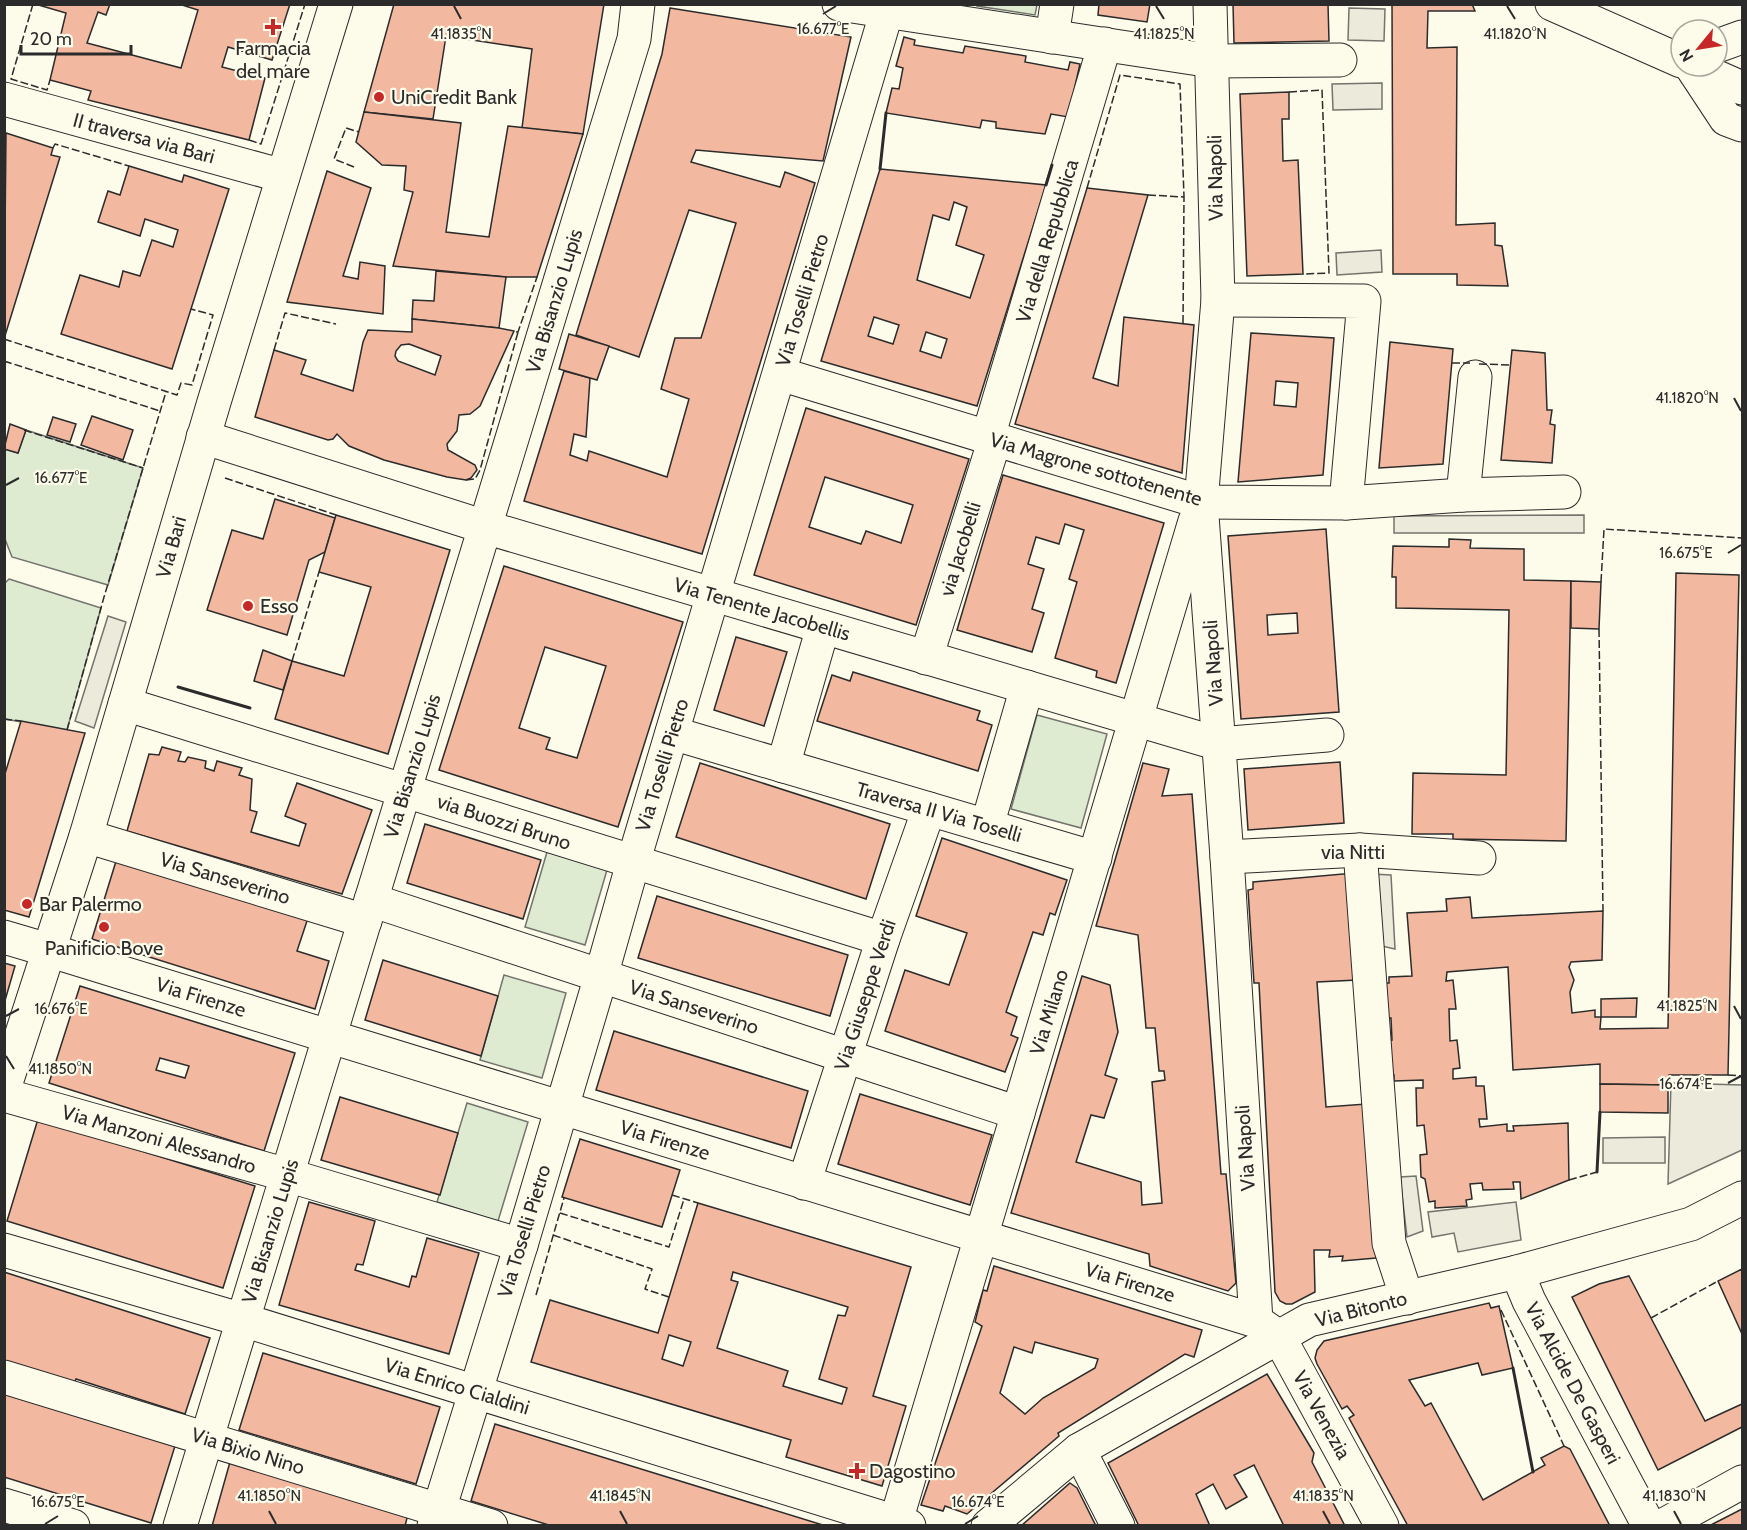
<svg xmlns="http://www.w3.org/2000/svg" width="1747" height="1530" font-family="Cabin,sans-serif">
  <rect width="100%" height="100%" fill="#fdfbea"/>
  <g fill="#deebd1" stroke="#74746e" stroke-width="1.5">
    <path d="M977,5v-1l60,1 -2,10 -58,-9z"/>
    <path d="M26,430l117,38 -35,117 -96,-28 -7,-18v-90l13,4z"/>
    <path d="M9,579l92,29 -34,122 -62,-11v-136z"/>
    <path d="M1037,715l70,19 -26,94 -70,-19z"/>
    <path d="M547,852l60,18 -22,75 -60,-18z"/>
    <path d="M504,975l62,18 -24,85 -62,-18z"/>
    <path d="M467,1103l61,19 -30,99 -61,-19z"/>
  </g>
  <g fill="#eceadb" stroke="#74746e" stroke-width="1.5">
    <path d="M1349,8l36,1 -1,32 -36,-1z"/>
    <path d="M1382,83v26l-49,1 -1,-26z"/>
    <path d="M1381,250l1,22 -45,3 -1,-22z"/>
    <path d="M1584,515v18h-190v-17z"/>
    <path d="M108,616l18,6 -32,106 -19,-7z"/>
    <path d="M1371,874l20,1 4,74 -18,-4z"/>
    <path d="M1671,1083l71,2v65l-74,34z"/>
    <path d="M1665,1137v26h-62v-25z"/>
    <path d="M1416,1176l7,55 -16,6 -7,-60z"/>
    <path d="M1516,1202l5,38 -63,12 -4,-19 -22,4 -4,-25z"/>
  </g>
  <g fill="#f2b8a0" stroke="#2b2b2b" stroke-width="1.5" fill-rule="evenodd">
    <path d="M35,4h75l-4,11 -8,-3 -11,31 94,25 17,-58 -19,-6h111l-18,56 -44,-13 -6,20 43,11 -16,62 -161,-40 3,-9 -41,-11 16,-67z"/>
    <path d="M394,4h210l-21,130 -61,-6 10,-79 -86,-13 -13,83 -69,-7z"/>
    <path d="M1099,4h51l-3,18 -49,-7z"/>
    <path d="M1233,4h95l1,37 -95,2z"/>
    <path d="M1392,4h80l3,7h-47l-1,37 30,-1 -1,178 39,-2v22l7,1 6,40 -51,-1v-11h-64z"/>
    <path d="M670,8l181,29 -28,124 -127,-11 -5,12 89,25 5,-15 30,11 -113,371 -178,-53 40,-130 26,7 -4,59 -12,-3 -4,21 17,6 2,-10 78,26 22,-78 -28,-10 14,-51h26l35,-115 -47,-13 -50,147 -63,-22 86,-281z"/>
    <path d="M904,37l11,3 -1,5 49,8 2,-7 61,10 -1,6 43,8 2,-8 10,2 -12,53 -17,-3 -6,20 -49,-6v-6l-14,-2 -2,8 -94,-15 6,-25 7,1 4,-21 -7,-2z"/>
    <path d="M1289,92v27h-7l1,42 15,-1 5,114 -56,2 -7,-182z"/>
    <path d="M364,112l97,11 -15,109 43,5 19,-111 75,8 -46,143h-31l-113,-11 20,-74 -9,-2 2,-24 -24,-1 -26,-23z"/>
    <path d="M6,133l47,15 -2,7 9,2 -56,182z"/>
    <path d="M129,166l53,16 2,-7 45,14 -57,180 -111,-35 19,-59 39,12 4,-16 17,5 12,-36 21,7 5,-17 -33,-11 -5,17 -42,-14 10,-31 12,4z"/>
    <path d="M880,169l166,16 -69,221 -156,-45zM954,202l13,5 -11,38 28,10 -14,43 -53,-18 16,-65 16,5zM874,317l25,8 -6,19 -25,-8zM926,332l21,7 -6,19 -21,-7z"/>
    <path d="M327,171l44,17 -28,88 15,3 2,-17 25,4 -2,48 -96,-12z"/>
    <path d="M1087,188l61,7 -55,183 25,8 6,-69 70,8 -12,148 -167,-49z"/>
    <path d="M436,271l70,6 -7,51 -87,-9 1,-19 21,1z"/>
    <path d="M412,319l87,9 15,3 -34,75 -10,8 -11,1 -2,16 -10,13 1,6 27,15 2,5 -6,8 -5,2 -19,-3 -63,-17 -35,-14 -12,-12 -4,5 -5,1 -73,-23 19,-67 32,10 -5,14 52,17 10,-49 5,-12 44,2zM409,344l32,12 -6,19 -37,-14 -3,-5 1,-5 5,-6z"/>
    <path d="M1251,333l83,5 -11,137 -85,7zM1276,381l22,2 -2,24 -22,-2z"/>
    <path d="M569,334l40,12 -12,34 -38,-11z"/>
    <path d="M1390,342l63,7 -10,115 -64,4z"/>
    <path d="M1512,350l33,3 2,57h5l-2,14 5,1 -3,38 -51,-3z"/>
    <path d="M806,408l163,51 -53,166 -162,-50zM825,477l88,28 -12,38 -35,-12 -5,13 -52,-17z"/>
    <path d="M92,416l41,14 -10,30 -42,-15z"/>
    <path d="M53,417l23,7 -6,18 -23,-7z"/>
    <path d="M10,424l16,6 -8,23 -14,-4z"/>
    <path d="M1003,475l161,48 -48,160 -20,-6 1,-6 -42,-13 22,-76 -8,-3 15,-49 -19,-6 -6,20 -23,-7 -8,27 16,5 -12,40 12,4 -12,39 -75,-22z"/>
    <path d="M275,499l60,19 -10,34 -16,8 -22,75 -80,-25 25,-80 31,9z"/>
    <path d="M336,515l114,35 -62,204 -113,-35 17,-58 52,15 27,-89 -52,-15z"/>
    <path d="M1326,529l13,183 -98,7 -13,-183zM1297,613l1,20 -30,2 -1,-20z"/>
    <path d="M1449,539l22,1 -1,8 54,1v31l47,1 -5,260 -113,-2v-5h-41l1,-61 93,2 3,-165 -113,-2v-31h-4l1,-31 56,1z"/>
    <path d="M504,566l179,56 -65,205 -179,-57zM545,647l61,19 -29,92 -31,-9 4,-11 -31,-10z"/>
    <path d="M1676,573l63,2 -11,500h-59l-1,10 -68,-1v-20l-87,6 -5,-103 -61,5 -1,9 7,-1 3,29h-7l1,32 7,-1 3,28 -7,1v10l23,-2v9h8l3,33h-8l1,8 27,-3v7h7l-1,-5 55,-3 1,57 -48,19 -1,-17h-7l1,7 -31,1 -1,-7 -12,1 2,15 -6,1 1,6 -32,2v-7l-6,1 -4,-23 -4,-2 -1,-22 7,-1 -3,-29 -7,1 -1,-38h7v-8l-29,1v-6l-7,1 -2,-35 7,-1 -1,-22h-7l-1,-35h6v-6l23,-1 -5,-63 40,-2 -1,-12 24,-2 2,21 131,-7 -1,49 -31,2 -2,5 5,13 -4,12 2,21 23,-3v7h6l-1,12 68,-1z"/>
    <path d="M1571,581l30,1 -2,47 -28,-1z"/>
    <path d="M736,637l51,15 -23,74 -50,-16z"/>
    <path d="M263,650l29,11 -9,29 -29,-9z"/>
    <path d="M853,672l127,39 -3,9 15,5 -14,46 -161,-50 15,-46 18,6z"/>
    <path d="M21,721l64,12 -56,184 -25,-7v-133z"/>
    <path d="M162,747l19,5 -3,9 7,1 3,-5 18,4 -1,7 9,3 3,-10 25,7 -3,7 13,4 -2,31 7,2 -6,20 48,14 7,-22 -21,-8 12,-33 75,27 -30,84 -215,-63 22,-77 10,1z"/>
    <path d="M1340,762l4,61 -96,7 -4,-61z"/>
    <path d="M700,763l190,61 -24,75 -190,-62z"/>
    <path d="M1143,763l26,6 -7,27 30,-2 29,380h5l10,109 -8,8 -78,-25 -1,-12 -138,-41 71,-237 28,9 8,47 -13,43 12,4 -13,39 -13,-3 -15,47 65,20 1,23 20,-2 -10,-121 13,-2 -1,-9h-5l-4,-43h-9l-8,-93 -42,-9z"/>
    <path d="M425,824l116,36 -18,59 -116,-36z"/>
    <path d="M942,838l125,42 -12,35 -5,-2 -7,22 -10,-3 -27,80 11,5 -6,18 7,3 -13,34 -120,-41 20,-61 44,15 18,-52 -51,-17z"/>
    <path d="M117,858l191,60 -11,33 32,10 -14,48 -223,-70z"/>
    <path d="M1354,873l3,107 -40,2 9,125 40,-3 10,154 -34,3 1,-5 -14,1 1,-7h-16l1,42 -23,12h-6l-6,-3 -5,-9 -16,-309h-5l-6,-93 5,-1v-7z"/>
    <path d="M657,896l191,59 -18,61 -192,-58z"/>
    <path d="M383,960l115,36 -17,60 -116,-36z"/>
    <path d="M4,963l11,3 -11,38z"/>
    <path d="M80,986l215,67 -31,98 -215,-68zM160,1058l29,8 -4,12 -29,-8z"/>
    <path d="M1637,998l-1,19h-35v-18z"/>
    <path d="M614,1031l194,60 -17,57 -195,-58z"/>
    <path d="M1600,1084l68,1v28l-68,-1z"/>
    <path d="M860,1094l132,41 -22,70 -132,-41z"/>
    <path d="M340,1097l118,36 -18,62 -119,-35z"/>
    <path d="M38,1119l217,67 -32,102 -216,-67z"/>
    <path d="M580,1139l100,31 -18,57 -100,-30z"/>
    <path d="M309,1202l66,19 -12,44 -6,-1 -2,6 54,17 3,-11 4,1 11,-39 52,15 -30,101 -170,-49z"/>
    <path d="M698,1203l213,64 -38,129 33,10 -24,80 -96,-29 5,-17 -260,-78 19,-62 108,33zM733,1272l115,35 -3,9 -7,-1 -19,64 28,9 -5,16 -59,-18 5,-15 -71,-23 21,-66 -7,-2zM669,1335l22,7 -8,24 -21,-7z"/>
    <path d="M994,1266l208,64 -8,27 -9,-3 -127,79 1,3 -92,78 -22,-8 -2,5 -22,-6 61,-179 -7,-4 8,-32 4,1zM1035,1342l63,17 -3,9 -52,30 -18,16 -25,-21 14,-46 18,6z"/>
    <path d="M1742,1269v65l-24,-53z"/>
    <path d="M4,1272l206,66 -25,76 -109,-35 -2,5 -70,-23z"/>
    <path d="M1629,1276l76,145 37,-17v23l-84,43 -86,-173 27,-13z"/>
    <path d="M1489,1303l2,5 8,-2 14,62 -31,7 -4,-12 -69,17 16,26 6,-3 52,97 62,-35 -4,-7 23,-12 6,3 40,77h-202l-59,-108 5,-3 -7,-9 -5,3 -25,-45 -2,-6 2,-8 7,-9z"/>
    <path d="M263,1353l177,54 -24,77 -177,-54z"/>
    <path d="M1267,1374l47,79 -2,9 33,64h-61l-30,-61 -20,10 13,22 -21,12 -13,-25 -17,10 14,32h-71l-31,-63z"/>
    <path d="M4,1394l171,52 -24,77 -147,-46z"/>
    <path d="M495,1424l331,102h-274l-81,-25z"/>
    <path d="M230,1462l178,52 -3,12h-193z"/>
    <path d="M1070,1483l7,5 19,38h-75z"/>
    <path d="M1742,1509v17h-33z"/>
  </g>
  <g fill="none" stroke-linecap="round" stroke-linejoin="round">
    <defs>
      <g id="minor">
        <path d="M839,4l373,57 128,-1"/>
        <path d="M1210,4l8,296 -17,202 26,355 29,464"/>
        <path d="M1552,4l129,57"/>
        <path d="M1052,37l5,-33"/>
        <path d="M1717,46l25,-9"/>
        <path d="M1691,66l35,53 16,6"/>
        <path d="M1692,66l50,22"/>
        <path d="M4,99l279,77"/>
        <path d="M1218,300l146,1 -18,202"/>
        <path d="M780,374l421,128 145,1 117,-8 101,-3"/>
        <path d="M203,437l282,90 734,217 108,-9"/>
        <path d="M988,437l117,-393"/>
        <path d="M1463,495l12,-118"/>
        <path d="M926,658l69,-219"/>
        <path d="M125,704l758,235"/>
        <path d="M672,733l423,125"/>
        <path d="M783,766l40,-139"/>
        <path d="M987,826l40,-139"/>
        <path d="M86,836l279,85"/>
        <path d="M1360,850l29,393 18,55"/>
        <path d="M1227,857l133,-7 119,8"/>
        <path d="M371,900l647,213"/>
        <path d="M4,937l44,13"/>
        <path d="M4,1095l283,80 234,70"/>
        <path d="M804,1183l79,-244 46,-130"/>
        <path d="M1517,1272l12,29 120,225"/>
        <path d="M1279,1337l103,189"/>
        <path d="M4,1377l487,149"/>
        <path d="M1079,1450l39,76"/>
        <path d="M4,1505l69,21"/>
        <path d="M896,1521l299,-1000"/>
        <path d="M180,1526l454,-1487 4,-35"/>
        <path d="M434,1526l87,-281 80,-269 32,-113 256,-859"/>
        <path d="M1662,1526l80,-44"/>
      </g>
      <g id="major">
        <path d="M48,950l1208,371 23,16"/>
        <path d="M4,1089l82,-253 128,-434 122,-398"/>
        <path d="M4,1250l239,70 666,206"/>
        <path d="M988,1526l91,-76 230,-130 208,-48 174,-48 51,-26"/>
      </g>
    </defs>
    <use href="#minor" stroke="#2b2b2b" stroke-width="35"/>
    <use href="#major" stroke="#2b2b2b" stroke-width="35"/>
    <use href="#minor" stroke="#fdfbea" stroke-width="33"/>
    <use href="#major" stroke="#fdfbea" stroke-width="33"/>
    <g stroke="#2b2b2b" stroke-width="1.5" stroke-dasharray="8 3" stroke-linecap="butt">
      <path d="M33,4l-22,75 36,11 3,-10"/>
      <path d="M1289,92l33,-2 7,183 -26,1"/>
      <path d="M249,140l12,4 44,-140"/>
      <path d="M53,148l2,-4 74,22"/>
      <path d="M354,167l-20,-8 12,-31 13,4"/>
      <path d="M1087,188l33,-113 60,9 4,113"/>
      <path d="M1148,195l36,2 -1,127"/>
      <path d="M516,332h2l19,-55"/>
      <path d="M4,339l173,56 4,-12 11,2 21,-70 -22,-6"/>
      <path d="M274,350l11,-37 51,11"/>
      <path d="M4,361l156,50"/>
      <path d="M1452,363h18"/>
      <path d="M1479,364l31,1"/>
      <path d="M24,430l119,38"/>
      <path d="M225,478l111,37"/>
      <path d="M466,480l9,-1 5,-9 38,-138"/>
      <path d="M1601,582l3,-53 138,9"/>
      <path d="M1599,629l4,282"/>
      <path d="M292,661l27,-89"/>
      <path d="M4,719l17,2"/>
      <path d="M67,730l37,-133 62,-205"/>
      <path d="M1728,1075l14,1"/>
      <path d="M1569,1180l28,-8"/>
      <path d="M672,1195l26,8"/>
      <path d="M560,1213l109,34 15,-48"/>
      <path d="M553,1235l99,34 -7,20 24,8"/>
      <path d="M536,1295l28,-97"/>
      <path d="M1501,1310l63,136"/>
      <path d="M1651,1318l67,-37"/>
    </g>
    <g stroke="#2b2b2b" stroke-width="3">
      <path d="M880,169l6,-56"/>
      <path d="M1046,185l6,-20"/>
      <path d="M178,687l72,21"/>
      <path d="M1597,1172l3,-60"/>
      <path d="M1513,1368l20,104"/>
    </g>
  </g>
  <path fill="none" stroke="#2b2b2b" stroke-width="2" d="M454,6l7,13M1156,6l8,13M1507,6l8,13M823,14l13,-8M1734,398l7,13M6,485l13,-7M1728,553l13,-8M1734,1006l7,13M6,1016l13,-7M6,1056l8,13M1728,1083l13,-7M269,1511l7,13M620,1511l7,13M1323,1511l7,13M1674,1511l7,13M45,1524l13,-8M965,1524l13,-8"/>
  <g fill="#c62828" stroke="#fdfbea" stroke-width="2">
    <path d="M270 18h6v6h6v6h-6v6h-6v-6h-6v-6h6z"/>
    <circle cx="379" cy="97" r="6"/>
    <circle cx="248" cy="606" r="6"/>
    <circle cx="27" cy="904" r="6"/>
    <circle cx="104" cy="927" r="6"/>
    <path d="M854 1462h6v6h6v6h-6v6h-6v-6h-6v-6h6z"/>
  </g>
  <g text-anchor="middle" dominant-baseline="central" stroke-width="4.5" stroke-linejoin="round" paint-order="stroke">
    <g font-size="20" fill="#2b2b2b" stroke="#fdfbea" text-anchor="start">
      <text x="273" y="48" text-anchor="middle">Farmacia<tspan x="273" dy="23">del mare</tspan></text>
      <text x="391" y="97">UniCredit Bank</text>
      <text x="260" y="606">Esso</text>
      <text x="39" y="904">Bar Palermo</text>
      <text x="104" y="948" text-anchor="middle">Panificio Bove</text>
      <text x="869" y="1471">Dagostino</text>
    </g>
    <g font-size="20" fill="#2b2b2b" stroke="#fdfbea">
      <text transform="translate(144 138) rotate(15)">II traversa via Bari</text>
      <text transform="translate(1215 178) rotate(-91)">Via Napoli</text>
      <text transform="translate(1047 241) rotate(-73)">Via della Repubblica</text>
      <text transform="translate(802 300) rotate(-73)">Via Toselli Pietro</text>
      <text transform="translate(554 301) rotate(-73)">Via Bisanzio Lupis</text>
      <text transform="translate(1096 469) rotate(16)">Via Magrone sottotenente</text>
      <text transform="translate(171 547) rotate(-74)">Via Bari</text>
      <text transform="translate(960 549) rotate(-73)">via Jacobelli</text>
      <text transform="translate(762 609) rotate(16)">Via Tenente Jacobellis</text>
      <text transform="translate(1213 663) rotate(-94)">Via Napoli</text>
      <text transform="translate(662 765) rotate(-73)">Via Toselli Pietro</text>
      <text transform="translate(412 766) rotate(-73)">Via Bisanzio Lupis</text>
      <text transform="translate(939 812) rotate(16)">Traversa II Via Toselli</text>
      <text transform="translate(504 822) rotate(18)">via Buozzi Bruno</text>
      <text x="1353" y="852">via Nitti</text>
      <text transform="translate(225 878) rotate(17)">Via Sanseverino</text>
      <text transform="translate(865 995) rotate(-72)">Via Giuseppe Verdi</text>
      <text transform="translate(201 997) rotate(17)">Via Firenze</text>
      <text transform="translate(694 1007) rotate(18)">Via Sanseverino</text>
      <text transform="translate(1049 1012) rotate(-73)">Via Milano</text>
      <text transform="translate(159 1139) rotate(16)">Via Manzoni Alessandro</text>
      <text transform="translate(665 1140) rotate(17)">Via Firenze</text>
      <text transform="translate(1245 1148) rotate(-94)">Via Napoli</text>
      <text transform="translate(270 1231) rotate(-73)">Via Bisanzio Lupis</text>
      <text transform="translate(524 1231) rotate(-73)">Via Toselli Pietro</text>
      <text transform="translate(1130 1282) rotate(17)">Via Firenze</text>
      <text transform="translate(1361 1309) rotate(-14)">Via Bitonto</text>
      <text transform="translate(1573 1383) rotate(62)">Via Alcide De Gasperi</text>
      <text transform="translate(457 1386) rotate(17)">Via Enrico Cialdini</text>
      <text transform="translate(1322 1415) rotate(61)">Via Venezia</text>
      <text transform="translate(248 1451) rotate(17)">Via Bixio Nino</text>
    </g>
  </g>
  <g font-size="15" text-anchor="middle" fill="#2b2b2b" stroke="#fdfbea" stroke-width="4.5" stroke-linejoin="round" paint-order="stroke">
    <text x="823" y="34">16.677°E</text>
    <text x="461" y="39">41.1835°N</text>
    <text x="1164" y="39">41.1825°N</text>
    <text x="1515" y="39">41.1820°N</text>
    <text x="1687" y="403">41.1820°N</text>
    <text x="61" y="483">16.677°E</text>
    <text x="1686" y="558">16.675°E</text>
    <text x="1687" y="1011">41.1825°N</text>
    <text x="61" y="1014">16.676°E</text>
    <text x="60" y="1074">41.1850°N</text>
    <text x="1686" y="1089">16.674°E</text>
    <text x="269" y="1501">41.1850°N</text>
    <text x="620" y="1501">41.1845°N</text>
    <text x="1323" y="1501">41.1835°N</text>
    <text x="1674" y="1501">41.1830°N</text>
    <text x="58" y="1507">16.675°E</text>
    <text x="978" y="1507">16.674°E</text>
  </g>
  <rect width="1747" height="1530" fill="none" stroke="#2b2b2b" stroke-width="12"/>
  <g transform="translate(1699 48) rotate(240)"><circle r="28" fill="#fdfbea" stroke="#a9a89e" stroke-width="1.5"/>
  <path d="M0-4.5L10 22L0 15L-10 22Z" fill="#c62828"/>
  <text y="-9" font-size="16" font-weight="bold" text-anchor="middle" fill="#2b2b2b">N</text>
  </g>
  <path d="M21 45v9h110v-9" fill="none" stroke="#2b2b2b" stroke-width="3"/>
  <text x="30" y="45" font-size="18" fill="#2b2b2b" stroke="#fdfbea" stroke-width="4.5" paint-order="stroke">20 m</text>
</svg>
